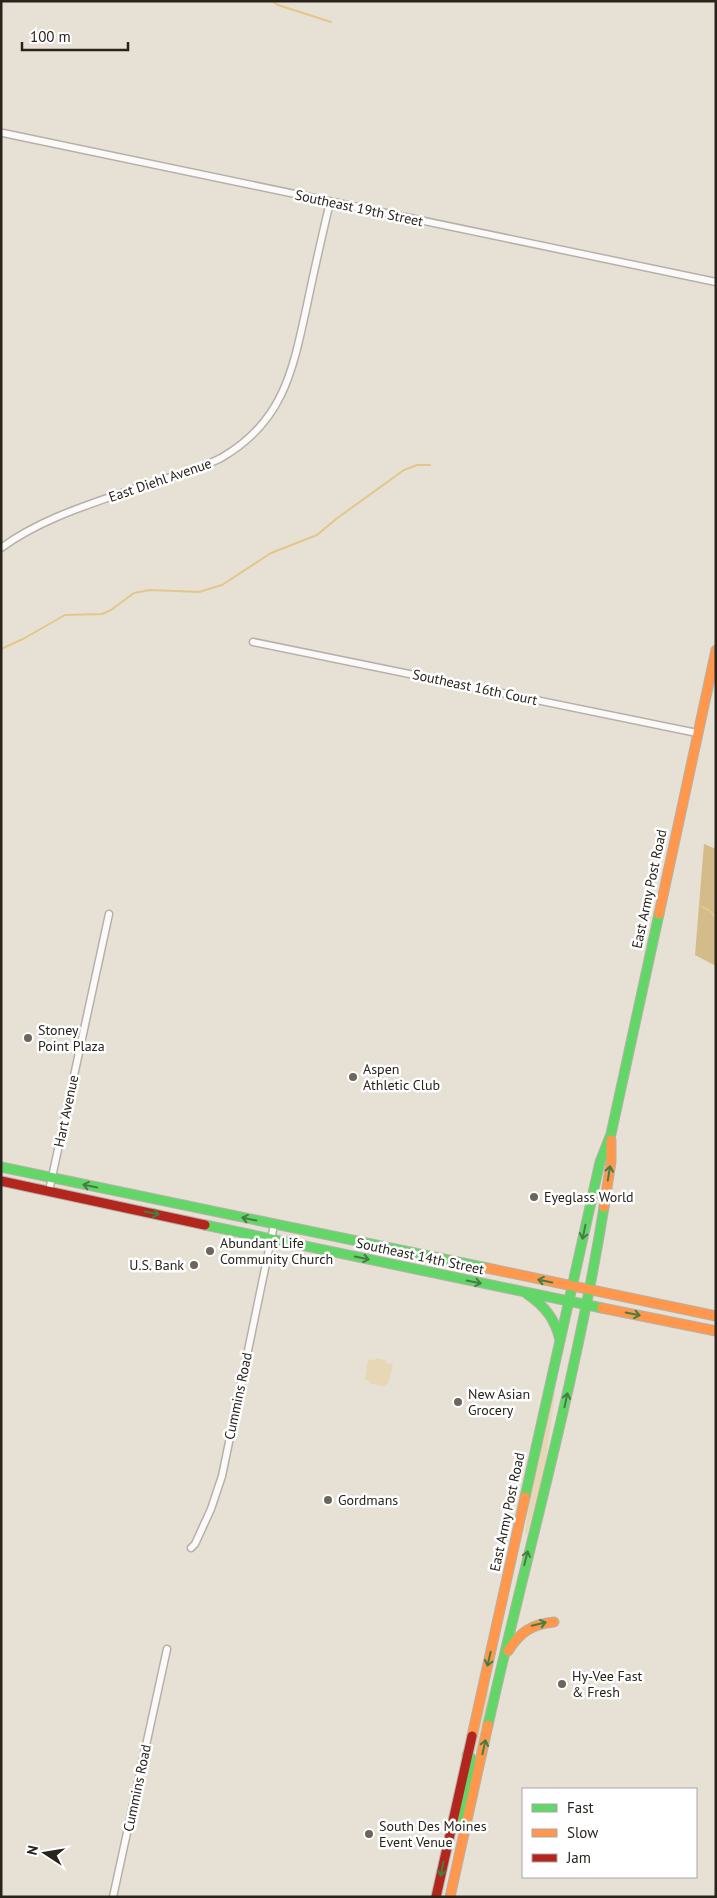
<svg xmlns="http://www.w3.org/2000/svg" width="717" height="1898" font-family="'PT Sans',sans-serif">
  <rect width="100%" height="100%" fill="#e6e0d5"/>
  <g fill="#e7d7b6">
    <path d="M376,1358l10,2v3l7,1 -5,21 -2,-1 -1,3 -16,-4 1,-2 -5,-1 3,-21 7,2z"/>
    <path d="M553,1392l2,1 -10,74 -18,68 -2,-1 5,-39z"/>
    <path d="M487,1688l2,1 -4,37 -7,27 -5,-1z"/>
  </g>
  <path fill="#d3bc89" d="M704,844l12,5v117l-21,-11z"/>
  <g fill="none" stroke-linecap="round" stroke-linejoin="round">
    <g stroke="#e3c789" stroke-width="2">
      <path d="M272,1l6,4 53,17"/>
      <path d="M1,649l22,-10 42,-24 37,-1 9,-4 23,-17 16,-3 49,2 23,-7 49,-32 46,-18 19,-16 68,-49 13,-5h13"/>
      <path d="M702,907l7,3 7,8"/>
    </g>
    <defs>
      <g id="street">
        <path d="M3,133l713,149"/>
        <path d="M1,548c41,-30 90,-44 138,-61 27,-9 57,-16 82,-29 63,-36 72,-89 86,-153 7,-34 15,-69 23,-103"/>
        <path d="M253,642l444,91"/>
        <path d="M49,1191l60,-277"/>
        <path d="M191,1548l4,-4 16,-35 11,-33 52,-251"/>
        <path d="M113,1897l54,-248"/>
      </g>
      <g id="fast">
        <path d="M1,1167l486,101"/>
        <path d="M205,1225l397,83"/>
        <path d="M527,1294c18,12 28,25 33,46"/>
        <path d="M525,1497l75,-335 11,-28 48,-220"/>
        <path d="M488,1725c39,-173 88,-343 116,-518"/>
        <path d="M463,1822c1,-22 10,-42 8,-64l-4,-3"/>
      </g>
      <g id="slow">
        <path d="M659,914l57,-264"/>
        <path d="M604,1207l7,-45v-22"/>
        <path d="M487,1268l229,48"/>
        <path d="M602,1308l114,23"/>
        <path d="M508,1651c12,-19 24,-27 46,-29"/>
        <path d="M472,1736l53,-239"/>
        <path d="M450,1897l38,-172"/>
      </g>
      <g id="jam">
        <path d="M1,1181l204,44"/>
        <path d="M436,1897l36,-161"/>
      </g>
    </defs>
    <use href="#street" stroke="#b6b1a8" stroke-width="9"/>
    <use href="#fast" stroke="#b6b1a8" stroke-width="11"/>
    <use href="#slow" stroke="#b6b1a8" stroke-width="11"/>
    <use href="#jam" stroke="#b6b1a8" stroke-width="11"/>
    <use href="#street" stroke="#fbfaf9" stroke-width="6"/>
    <use href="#fast" stroke="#63d668" stroke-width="9"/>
    <use href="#slow" stroke="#ff974d" stroke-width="9"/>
    <use href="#jam" stroke="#b3261e" stroke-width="9"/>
  </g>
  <defs><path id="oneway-shaft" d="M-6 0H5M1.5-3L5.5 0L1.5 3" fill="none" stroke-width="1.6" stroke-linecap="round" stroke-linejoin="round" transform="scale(1.25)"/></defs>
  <g stroke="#467d42">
    <use href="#oneway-shaft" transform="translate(609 1173) rotate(-81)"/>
    <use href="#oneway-shaft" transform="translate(90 1186) rotate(-168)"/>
    <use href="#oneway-shaft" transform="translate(152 1213) rotate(12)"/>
    <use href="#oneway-shaft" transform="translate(249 1219) rotate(-168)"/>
    <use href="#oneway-shaft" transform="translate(584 1232) rotate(102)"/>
    <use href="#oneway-shaft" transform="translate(362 1258) rotate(12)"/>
    <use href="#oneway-shaft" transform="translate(545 1281) rotate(-168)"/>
    <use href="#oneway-shaft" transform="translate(474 1282) rotate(11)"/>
    <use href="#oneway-shaft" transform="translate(633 1314) rotate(12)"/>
    <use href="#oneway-shaft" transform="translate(566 1400) rotate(-78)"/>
    <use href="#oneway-shaft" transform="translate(526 1558) rotate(-76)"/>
    <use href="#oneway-shaft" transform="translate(539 1624) rotate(-13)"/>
    <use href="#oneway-shaft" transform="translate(489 1659) rotate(103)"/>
    <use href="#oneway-shaft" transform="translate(484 1747) rotate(-77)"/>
    <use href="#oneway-shaft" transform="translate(442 1869) rotate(102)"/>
  </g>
  <g fill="#6a665d" stroke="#fff" stroke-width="2">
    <circle cx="28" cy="1038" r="5"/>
    <circle cx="353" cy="1077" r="5"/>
    <circle cx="534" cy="1197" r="5"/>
    <circle cx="210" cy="1251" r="5"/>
    <circle cx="194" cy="1265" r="5"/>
    <circle cx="458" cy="1402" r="5"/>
    <circle cx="328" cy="1500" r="5"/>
    <circle cx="562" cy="1684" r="5"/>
    <circle cx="369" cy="1834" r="5"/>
  </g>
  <g text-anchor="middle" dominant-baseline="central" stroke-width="5" stroke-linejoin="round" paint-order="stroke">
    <g font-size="14" fill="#28241c" stroke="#fff">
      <text transform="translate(359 208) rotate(12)">Southeast 19th Street</text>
      <text transform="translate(160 480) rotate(-19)">East Diehl Avenue</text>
      <text transform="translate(475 687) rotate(12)">Southeast 16th Court</text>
      <text transform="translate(649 889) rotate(-78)">East Army Post Road</text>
      <text transform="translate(66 1111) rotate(-78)">Hart Avenue</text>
      <text transform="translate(420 1256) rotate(12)">Southeast 14th Street</text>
      <text transform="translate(238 1396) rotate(-78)">Cummins Road</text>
      <text transform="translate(507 1512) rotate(-78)">East Army Post Road</text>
      <text transform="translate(137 1788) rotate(-78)">Cummins Road</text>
    </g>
    <g font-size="14" fill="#28241c" stroke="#fff" text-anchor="start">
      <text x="38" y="1030">Stoney<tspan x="38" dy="16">Point Plaza</tspan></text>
      <text x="363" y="1069">Aspen<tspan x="363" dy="16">Athletic Club</tspan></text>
      <text x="544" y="1197">Eyeglass World</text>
      <text x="220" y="1243">Abundant Life<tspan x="220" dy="16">Community Church</tspan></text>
      <text x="184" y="1265" text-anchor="end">U.S. Bank</text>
      <text x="468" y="1394">New Asian<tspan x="468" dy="16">Grocery</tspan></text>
      <text x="338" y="1500">Gordmans</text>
      <text x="572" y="1676">Hy-Vee Fast<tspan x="572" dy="16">&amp; Fresh</tspan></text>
      <text x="379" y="1826">South Des Moines<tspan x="379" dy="16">Event Venue</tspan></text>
    </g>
  </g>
  <rect width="717" height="1898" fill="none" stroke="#28241c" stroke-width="5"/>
  <rect x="522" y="1788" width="175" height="90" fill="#ffffff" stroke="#a9a7a4"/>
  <rect x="532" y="1804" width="25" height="8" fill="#63d668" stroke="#a9a7a4"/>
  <text x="567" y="1813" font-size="15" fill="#28241c">Fast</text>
  <rect x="532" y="1829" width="25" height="8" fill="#ff974d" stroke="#a9a7a4"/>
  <text x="567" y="1838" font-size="15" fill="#28241c">Slow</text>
  <rect x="532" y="1854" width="25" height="8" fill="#b3261e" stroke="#a9a7a4"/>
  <text x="567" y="1863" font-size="15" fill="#28241c">Jam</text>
  <g transform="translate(45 1853) rotate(282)" stroke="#ffffff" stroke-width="4" paint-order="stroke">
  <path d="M0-4L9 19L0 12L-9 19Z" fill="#28241c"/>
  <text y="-8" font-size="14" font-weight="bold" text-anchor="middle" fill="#28241c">N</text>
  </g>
  <path d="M22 42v8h106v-8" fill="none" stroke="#28241c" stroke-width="2.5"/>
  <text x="30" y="42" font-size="15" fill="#28241c" stroke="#ffffff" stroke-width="4" paint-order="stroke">100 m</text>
</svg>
